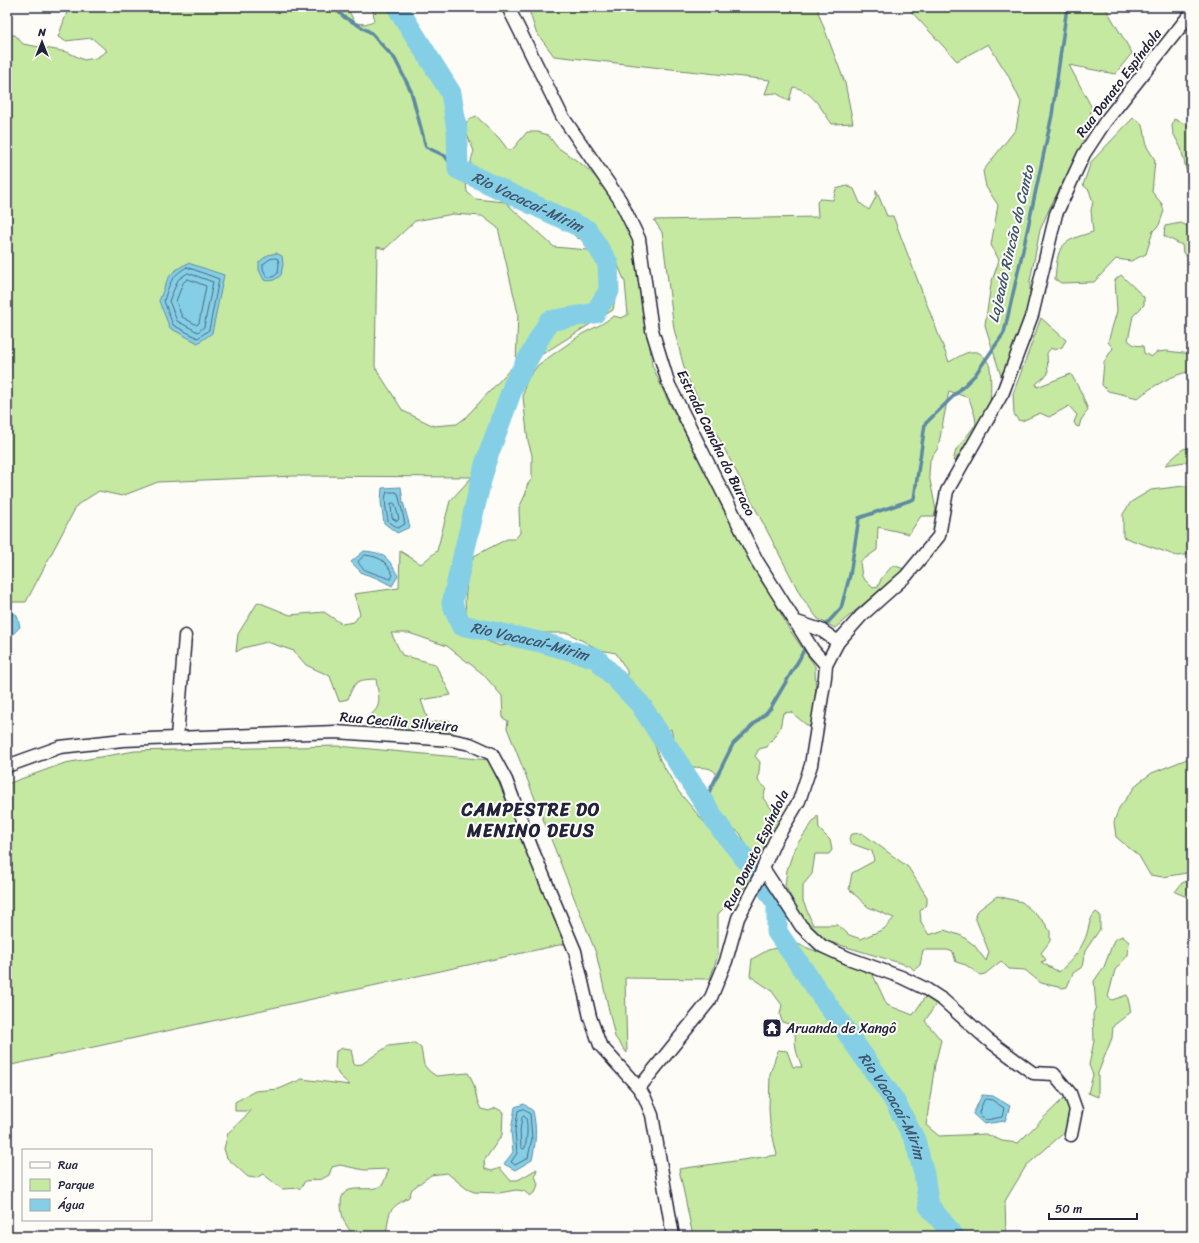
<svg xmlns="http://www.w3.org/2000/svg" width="1199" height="1243" font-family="Sriracha,sans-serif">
  <rect width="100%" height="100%" fill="#fdfcf7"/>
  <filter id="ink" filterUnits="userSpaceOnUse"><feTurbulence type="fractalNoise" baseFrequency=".025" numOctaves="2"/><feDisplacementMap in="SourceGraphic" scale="8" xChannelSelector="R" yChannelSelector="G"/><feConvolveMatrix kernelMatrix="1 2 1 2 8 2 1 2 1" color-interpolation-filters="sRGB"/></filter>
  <g filter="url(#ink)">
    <g fill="#c6e9a2" stroke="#74866e" fill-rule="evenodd">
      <path d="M69,7h278l8,16 10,1 9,-3 -1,-14h21l31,44 35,71 7,70 8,7 30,3 49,45 34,3 15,14 13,28 -3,18 -77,48 -19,31 -8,33 -18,27 3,22 -24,66 -17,82 6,11 41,16 33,-4 71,20 44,45 -3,10 15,43 19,32 46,55c6,12 18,21 26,32l-5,7 -28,28v41l-8,24 -85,-1 2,75 -12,-16 -19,-84 -89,-225 1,-7 -5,-3 -1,-22 -19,-22 -36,-28 -38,-13h-18l11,22 33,9 16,31 -30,5 8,23 20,-3 4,14 -82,-6 -2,-12c15,-10 9,-21 7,-37 -19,1 -21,1 -28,20l-9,2 -9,-25 -24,-11 -12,-14 -27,-9 -24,6 -7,4 2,-18 20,-32 32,13 34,-3 18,12 12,-2 6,-8 -6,-20 45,-6 1,-37 21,13 16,-13 13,-50 22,-24 -178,-1 -136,6 -36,14 -23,-5 -22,14 -51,97h-18l-1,-19 2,-11 -2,-25v-512h8l8,9 44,8 17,8 12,-2 11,-7 -15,-13 -27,3 -7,-4zM453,214l29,2 16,12 20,85 -2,50 -51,55 -8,6 -23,2 -31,-15 -28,-44 2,-120 8,2 30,-28z"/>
      <path d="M528,7h291l-1,5 27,71 8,40 -21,1c-10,-14 -20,-34 -39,-37l-4,14 -13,-8 -11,1 5,-14 -216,-24 -18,-24z"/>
      <path d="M907,7h198l27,46 -17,21 -46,-9 23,43 -11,40 -31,59 -10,23 -10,51v33l-29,62 -16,-51 6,-41 8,-24 -8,-15 7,-40 -12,-18 -3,-16 33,-42 5,-27 -13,-27 -20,-31 -31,17z"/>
      <path d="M476,116l23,22 9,12h4l15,-18h11l10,3 9,12 26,18 17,16 14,20 16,32 9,23 13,109 15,34 122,230 26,37 1,39 -3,15 -4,7 -18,-15 -8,1 -3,15 -13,19 -8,2 -4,7 5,6 -2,19 8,7 -3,10 12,15 5,14 -23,37 -17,-31 -18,-12 -12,-16 -2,-8 9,-21c-3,-10 -15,-8 -24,-9l-16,-14 -6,-24 -8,5 -8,-9 -4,-23 -24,-26v-5l-11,-18 -16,-3 -32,-17h-35l-20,-1 -29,-6 -17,-10 -2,-14 3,-32 6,-14 33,-17h8l5,-6 -1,-25 7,-15 1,-8 5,-6v-24l-4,-14 -5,-44 2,-12 4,-8 9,-12 44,-31 18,-9 14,-9 7,2 7,-3 -3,-33 -8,-19 -28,-22 -12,-3 -15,-15 -20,-5 -38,-22 -24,-6c-13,-9 -11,-26 -6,-39l-9,-21c0,-8 5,-11 11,-14z"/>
      <path d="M1133,118l7,4 4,7 3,18 8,13 -3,32 10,12 2,7 -5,14 -6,6 -7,23 -15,7 -15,-2 -22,23 -33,1 -6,-4c3,-34 4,-37 38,-47l-2,-22 2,-8 -4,-12 -6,-5 8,-23z"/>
      <path d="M1174,119l18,8v67l-11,-46 -8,-15 -1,-7z"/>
      <path d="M847,186l7,3 6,14 9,7 7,-13v-7l11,26h6l56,146c8,-4 18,-12 28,-10 6,2 12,10 13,16 1,5 1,32 0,37 -2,9 -29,50 -37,56l3,-11 20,-26 -1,-8 -6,-18 -20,-7 -11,57 -8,12 -1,15 7,35 -2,6h-13l-12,18 -31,-7 -1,23 -17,12 2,15 11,11 5,-1 3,-8 12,-14 11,4 -69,59 -17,-9 -17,-23 -115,-221 -12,-46 -12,-97 -8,-12 164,-3 -1,-15 3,-3 13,1 3,-11z"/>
      <path d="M1181,223l11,5v33l-9,-8 -1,-8 -18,-9 1,-10z"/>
      <path d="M1121,275l23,22v8l-11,11 -5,24 6,5 9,1 1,7 7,4 6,-5 9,-1 26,3v17c-18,3 -40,15 -54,27l-30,-7 -6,-6 2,-23 9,-14 -5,-6 9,-31 -2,-31z"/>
      <path d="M1041,318l25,22 -4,7 -7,3 -4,-2 -4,5 1,21 -12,10 1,3 34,-13 10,18 7,18 -7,10 -2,7 -3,-1 -2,-4 3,-7 -8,-9 -20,11 -9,-4 -18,8 -4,-1 -4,-6 -1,-20z"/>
      <path d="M1192,447v14l-27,4 18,-16z"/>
      <path d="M1192,485v69l-15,2 -54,-19v-23l8,-12 20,-12z"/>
      <path d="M338,746l151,14 79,183 -561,123v-282l58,-21 70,-12z"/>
      <path d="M1192,757v115l-29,5 -13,-2 -11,-19 -23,-19 -2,-15 5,-14 19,-25 14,-10z"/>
      <path d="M818,815l1,14 11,11 2,10 -3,4h-14l-3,20 -9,11v16l10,24h25l11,10 12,4 23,-10 10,-11 -26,-11 -19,-18 3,-16 22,-12 -2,-10 -22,-8 -1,-5 3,-4 10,-1 46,34 19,30v7l-7,7 1,11 8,13 15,-5 18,6 12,9 12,16 3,-9 -14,-35 1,-5 21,-16 25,6 22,20 6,9v10l-9,12 5,7 -5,2 18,10c10,-9 19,-18 25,-31 5,-9 4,-22 12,-29l4,3v14l-15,22 -3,16 -9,6 -6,14 -5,1 -21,-5 -16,-13 -16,-1 -8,-8 -16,13 -5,1 -14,-10 -10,-3 -3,-10 -6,-2h-24l-3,15 -6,5 -4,-4 -90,-27 -9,-6 -26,-47 2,-16 8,-23z"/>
      <path d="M1192,879v20l-17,-7 7,-9z"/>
      <path d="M1122,936l7,6 -1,13 -13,15 -7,27 4,3 15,-5 4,17 -18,14 -1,12 -14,35v24l-10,-4 5,-18 -4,-10 5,-24 -1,-27 3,-7 -2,-26 10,-14 10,-27z"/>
      <path d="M795,943l77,30 15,32 26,10 12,-18 11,7 -11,17 16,19 -6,24 -9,61 13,11 47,-2 16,7 16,2 47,-46 5,13 -4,21 -40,35 -21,35 1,35h-313l-14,-67 98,-14 -7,-31 -1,-16 1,-34 8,-24 9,1 6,16h9c-2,-6 -5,-12 -6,-18 -3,-15 5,-22 -14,-27l-2,-8 2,-9 -11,-15 -21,-14 2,-17 16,-9z"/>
      <path d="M415,1043l6,5 3,17 5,6 7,5 32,-3c8,10 6,24 13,36l8,2 7,-3 7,4 -1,23 -18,26 1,8 7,2 8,-3 10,12h8l19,-11 -2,7 3,8 -2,7 -6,5 -6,-5 -8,-1 -17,3 -25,-1 -7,-3 -20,-16 -16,2 -19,14 -3,8c-22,13 -19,13 -23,37l-2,2h-30c-9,-12 -12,-16 -13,-31 -1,-27 31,-9 42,-21 2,-4 4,-11 6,-15l-25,1 -24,-5 -8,2 -3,8 -7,4 -17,2 -4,7 -19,1 -19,-15 -7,4 -8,-1 -21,-19 -3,-9 4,-16 23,-22h-16v-9l20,-11 24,-2 23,-10 48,6 -11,-10 -4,-7 1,-17 7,-3 8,1 3,16 8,-1 26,-18z"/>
    </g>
    <g fill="#85cfe6" stroke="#5d8aa2">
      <path d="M276,253l6,3 1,8 -2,11c-6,5 -9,7 -17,5l-5,-10v-8l9,-7z"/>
      <path d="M188,263l36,12 -12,58 -14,10 -28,-15 -11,-27c9,-22 7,-27 29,-38z"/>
      <path d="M401,487l2,15 7,25 -13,6 -13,-10 -3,-21 1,-14z"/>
      <path d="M364,551c21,2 24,6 34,25l-6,10 -15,-8 -15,-5 -11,-11z"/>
      <path d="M7,609l10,6 3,12 -13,13z"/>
      <path d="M982,1095l11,1 17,10 -5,15 -21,3 -11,-10z"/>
      <path d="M524,1104l9,7c4,18 3,31 -1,49l-17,10 -11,-6 9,-12 -2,-21 4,-24z"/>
    </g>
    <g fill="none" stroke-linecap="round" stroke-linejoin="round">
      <g stroke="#4a677f" stroke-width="1">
        <path d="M275,258l3,1 1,5 -1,9 -5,4h-6l-4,-8v-5l7,-5z"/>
        <path d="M187,267l32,12 -10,51 -11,8 -25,-13 -9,-24c5,-17 7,-25 23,-34z"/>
        <path d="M188,273l25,9 -9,45 -6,5 -21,-11 -8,-20 9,-21z"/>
        <path d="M188,279l18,7 -7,37 -2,2 -15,-8 -6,-16 7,-18z"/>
        <path d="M387,492h9l2,1 7,31 -7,4 -10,-7c-1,-9 -5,-21 -1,-29z"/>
        <path d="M393,503l2,1 4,15 -2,2 -5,-3 -1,-14z"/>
        <path d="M365,555c16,2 21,6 28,20l-2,4c-1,0 -25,-8 -27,-10 -2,-1 -5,-5 -6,-7z"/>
        <path d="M986,1099l6,1 12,8 -2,9 -16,3 -7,-6v-2l5,-12z"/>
        <path d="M524,1109l6,5 2,24 -4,20 -13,7 -4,-3 6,-9 -2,-22 3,-20z"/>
        <path d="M524,1116l2,2c2,10 1,20 -1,30l-2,1 -2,-2 -1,-16 2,-13z"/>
      </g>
      <g stroke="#5d8aa2" stroke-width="3.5">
        <path d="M333,7l11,10 26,15 25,27 16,32 15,56 19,9 5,7 8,6"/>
        <path d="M822,629l19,-21 9,-33 9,-57 55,-19 11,-75 50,-49 29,-42 21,-92 27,-126 15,-108"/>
        <path d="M704,802l29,-58 37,-35 30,-51 6,-13"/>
      </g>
      <path stroke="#85cfe6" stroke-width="21" id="s1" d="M397,7l54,86 6,37 1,39 129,61 21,33 1,28 -14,22 -46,8 -35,63 -29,80 -33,139 9,22 79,17 56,16 44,46 81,125 35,43 21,32v28l117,168 21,40 9,34 5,32 25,30"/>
      <defs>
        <g id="minor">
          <path d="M508,7l54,109 58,84 19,39 13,91 17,55 88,176 56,89 13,15"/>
          <path d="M794,621l27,9 17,12"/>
          <path d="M177,737l8,-101"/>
          <path d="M7,766l53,-19 63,-7 213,-8 115,8 19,4 22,10 14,26 26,69 43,102 15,66 10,28 39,43 6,10 7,17 21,121"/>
          <path d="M763,868l38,58 21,20 26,12 53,19 25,12 17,11 45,40 45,33 21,1 16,19 6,17 -5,25"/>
          <path d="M639,1088l71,-88 16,-39 12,-43 22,-42 3,-8 12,-27 24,-40 12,-36 14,-88 1,-12 12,-23 23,-26 45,-40 33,-40 8,-45 56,-99 29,-77 24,-101 28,-60 21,-32 87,-110"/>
        </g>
      </defs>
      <use href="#minor" stroke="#22223b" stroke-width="15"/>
      <use href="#minor" stroke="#fdfcf7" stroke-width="12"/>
    </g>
  </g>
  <defs>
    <symbol id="temple-square" viewBox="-11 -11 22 22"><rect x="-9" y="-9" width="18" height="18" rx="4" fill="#22223b" stroke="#fdfcf7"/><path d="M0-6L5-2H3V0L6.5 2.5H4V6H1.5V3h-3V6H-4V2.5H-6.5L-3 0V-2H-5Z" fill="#fff"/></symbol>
  </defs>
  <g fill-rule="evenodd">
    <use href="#temple-square" x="761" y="1017" width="22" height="22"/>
  </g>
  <g text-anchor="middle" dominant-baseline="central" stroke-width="4" stroke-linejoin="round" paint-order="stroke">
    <g font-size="14" fill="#22223b" stroke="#fdfcf7">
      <text transform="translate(1119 83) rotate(-53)">Rua Donato Espíndola</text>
      <text transform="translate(716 443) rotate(64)">Estrada Cancha do Buraco</text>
      <text transform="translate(399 722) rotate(5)">Rua Cecília Silveira</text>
      <text transform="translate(756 850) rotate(-64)">Rua Donato Espíndola</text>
    </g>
    <g font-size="14" fill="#22223b" stroke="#fdfcf7" text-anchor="start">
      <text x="786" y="1028">Aruanda de Xangô</text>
    </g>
    <g font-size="15" font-style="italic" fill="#40566e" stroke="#fdfcf7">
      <text stroke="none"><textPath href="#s1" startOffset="255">Rio Vacacaí-Mirim</textPath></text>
      <text transform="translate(1011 244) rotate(-77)">Lajeado Rincão do Canto</text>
      <text stroke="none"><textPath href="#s1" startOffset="855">Rio Vacacaí-Mirim</textPath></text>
      <text stroke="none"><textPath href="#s1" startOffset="1467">Rio Vacacaí-Mirim</textPath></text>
    </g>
    <g font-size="18" font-weight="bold" letter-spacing="1" fill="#22223b" stroke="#fdfcf7">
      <text x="531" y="810">CAMPESTRE DO<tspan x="531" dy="21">MENINO DEUS</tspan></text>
    </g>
  </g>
  <rect width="1199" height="1243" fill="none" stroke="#fdfcf7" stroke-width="24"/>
  <rect x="12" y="12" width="1175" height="1219" fill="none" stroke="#22223b" stroke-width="1.5" filter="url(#ink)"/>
  <rect x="22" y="1149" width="130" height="72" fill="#fdfcf7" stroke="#a5a5ac"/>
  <rect x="30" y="1162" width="20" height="6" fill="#fdfcf7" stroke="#a5a5ac"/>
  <text x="58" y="1169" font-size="12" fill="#22223b">Rua</text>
  <rect x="30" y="1179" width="20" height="12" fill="#c6e9a2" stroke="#a5a5ac"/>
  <text x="58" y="1189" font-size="12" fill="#22223b">Parque</text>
  <rect x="30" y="1199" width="20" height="12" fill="#85cfe6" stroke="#a5a5ac"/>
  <text x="58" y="1209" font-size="12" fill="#22223b">Água</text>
  <g transform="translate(42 42)" stroke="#fdfcf7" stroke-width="3" paint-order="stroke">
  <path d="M0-3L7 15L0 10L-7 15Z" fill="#22223b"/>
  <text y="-6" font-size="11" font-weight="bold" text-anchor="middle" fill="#22223b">N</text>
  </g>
  <path d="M1049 1213v6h88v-6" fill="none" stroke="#22223b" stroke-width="2"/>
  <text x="1055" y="1213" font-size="12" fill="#22223b" stroke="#fdfcf7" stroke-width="3" paint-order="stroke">50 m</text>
</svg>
